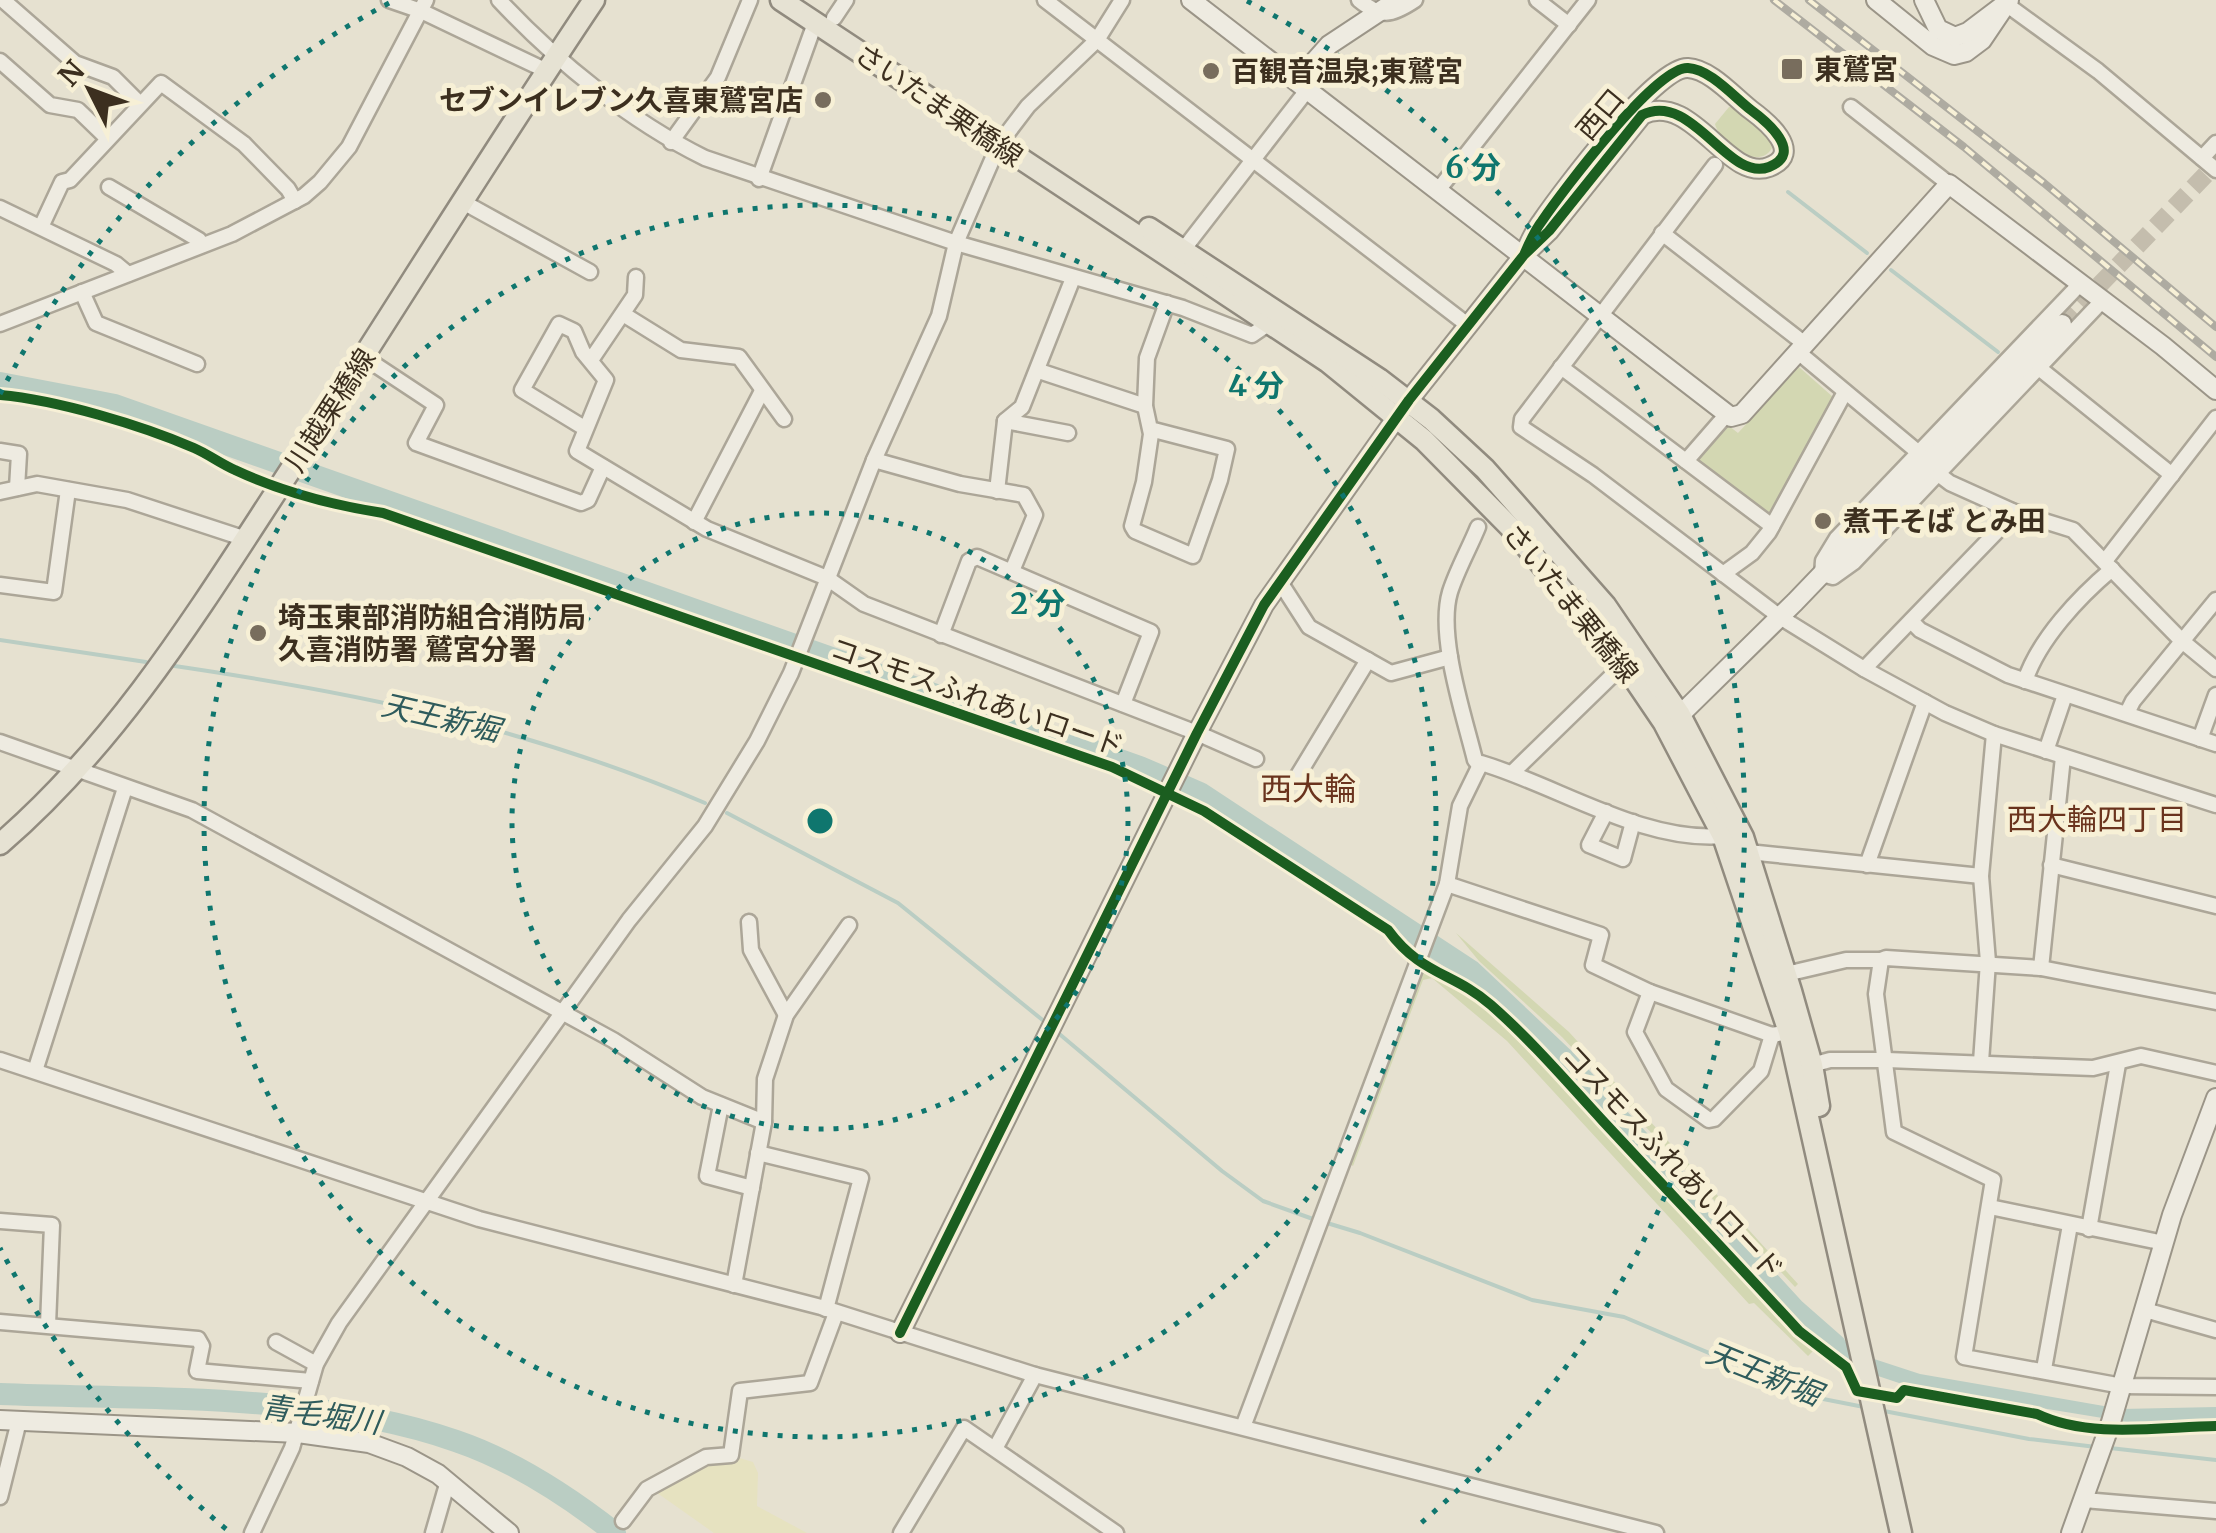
<svg xmlns="http://www.w3.org/2000/svg" width="2216" height="1533" font-family="Merriweather,'Noto Sans JP',serif">
  <rect width="100%" height="100%" fill="#e6e1d0"/>
  <path fill="#e6e2c0" d="M736,1457l17,5 5,11 -1,33 50,27h-93l-61,-43 54,-29z"/>
  <g fill="#d3d7b2">
    <path d="M1729,107h4l35,28 4,13c-14,24 -52,-5 -57,-24z"/>
    <path d="M1799,367l34,30 -65,118 -69,-51 -2,-9 25,-29h7l9,7z"/>
    <path d="M1456,933l113,99 229,252 -3,3 -233,-250 -83,-76z"/>
    <path d="M1421,972l38,15 30,21 303,325 21,18 -5,5 -54,-53 -5,1 -242,-263 -75,-63 -9,2 -70,186 -5,-3z"/>
  </g>
  <path fill="#bacdc3" d="M1819,1324l49,33 52,17 201,35 95,-2v14l-89,1 -219,-36 -36,-12 -64,-42z"/>
  <g fill="none" stroke-linecap="round" stroke-linejoin="round">
    <g stroke="#bacdc3" stroke-width="4">
      <path d="M1788,192l79,61"/>
      <path d="M1891,270l107,82"/>
      <path d="M0,640l146,22"/>
      <path d="M168,665c191,28 359,62 537,138"/>
      <path d="M727,813l171,90 147,119"/>
      <path d="M1057,1032l165,139 41,30 50,18"/>
      <path d="M1327,1223l33,10 172,67 92,17 189,80 51,10"/>
      <path d="M1884,1411l145,28 67,8"/>
      <path d="M2110,1448l106,12"/>
    </g>
    <g stroke="#bacdc3" stroke-width="22">
      <path d="M0,383l115,22 1025,362 60,26 271,178 92,87 231,251 41,36"/>
      <path d="M0,1394c147,6 316,-2 456,47 56,19 113,56 159,92"/>
    </g>
    <path stroke="#c4bdad" stroke-width="18" stroke-dasharray="18 9" stroke-linecap="butt" d="M2062,324l154,-160"/>
    <defs>
      <g id="street">
        <path d="M3,0l72,63 38,14 27,27"/>
        <path d="M389,0l32,11 126,60"/>
        <path d="M499,0c58,62 131,121 206,158l251,85 227,65 69,27 16,-11"/>
        <path d="M1045,0l424,326"/>
        <path d="M1359,0c22,18 32,16 56,0"/>
        <path d="M1537,0l32,25"/>
        <path d="M2006,4l92,67 118,99"/>
        <path d="M834,18l12,-18"/>
        <path d="M0,61l50,44 28,5 29,28"/>
        <path d="M1851,107l98,77"/>
        <path d="M671,142l47,-65 32,-77"/>
        <path d="M2202,158l14,-15"/>
        <path d="M1715,165l-193,254 -1,8 72,48 187,142 84,52 81,44 49,21 222,71"/>
        <path d="M759,179l56,-156"/>
        <path d="M109,187l90,53 3,5"/>
        <path d="M1439,189l149,-189"/>
        <path d="M463,202l127,70"/>
        <path d="M0,208l116,56 12,10"/>
        <path d="M41,227l21,-45 8,-2 91,-97 83,61 44,45 7,12"/>
        <path d="M1662,233l143,111"/>
        <path d="M1183,250l125,-161"/>
        <path d="M2080,284l-243,254 -14,23 -1,13 11,3 21,-15 248,-261"/>
        <path d="M82,292l14,31 101,41"/>
        <path d="M623,314l58,36 58,7 45,62"/>
        <path d="M0,324l232,-90 72,-38 16,-14 29,-35 77,-147"/>
        <path d="M1798,352l121,101"/>
        <path d="M365,358l71,47 -20,38 165,60 7,-3 15,-33"/>
        <path d="M591,360l44,-65 1,-18"/>
        <path d="M1561,367l211,159"/>
        <path d="M2039,368l133,107"/>
        <path d="M1039,371l106,35"/>
        <path d="M1005,421l63,12"/>
        <path d="M586,429l-64,-39 37,-66 15,7 9,21 23,28 -29,71 130,78 120,49 37,26 333,129 59,26"/>
        <path d="M1150,429l77,20 -7,31 -27,76 -58,-25 -3,-5 12,-44 7,-48 -6,-28 2,-48 20,-55"/>
        <path d="M0,451l19,3 -2,34"/>
        <path d="M874,460l86,24 64,11 11,20 -23,56"/>
        <path d="M1686,461l41,-47"/>
        <path d="M1937,473l13,10 62,28 61,19 109,111 34,28"/>
        <path d="M997,491l8,-70 17,-14 51,-129"/>
        <path d="M0,492l37,-8 90,16 119,39"/>
        <path d="M694,522l68,-131"/>
        <path d="M1478,527c-9,22 -21,43 -28,65 -13,44 14,123 25,168l5,6"/>
        <path d="M2105,561l111,-143"/>
        <path d="M1723,574l29,-21 17,-21 76,-140"/>
        <path d="M1280,582l29,45 82,46 59,-16"/>
        <path d="M0,585l54,7 14,-102"/>
        <path d="M1911,621l9,9 88,45 208,69"/>
        <path d="M941,635l28,-74 8,-4 174,75 -28,72"/>
        <path d="M1864,669l143,-148 5,-10"/>
        <path d="M2025,681c14,-42 54,-84 87,-112"/>
        <path d="M2127,713l6,-12 83,-101"/>
        <path d="M2200,739l16,-44"/>
        <path d="M0,742l192,68 421,230 89,57 62,25 -30,163"/>
        <path d="M2046,751l19,-56"/>
        <path d="M1513,772l111,-108"/>
        <path d="M1297,777l71,-117"/>
        <path d="M1606,812l-17,33 34,14 10,-37"/>
        <path d="M1748,852l233,24"/>
        <path d="M1867,865l58,-163"/>
        <path d="M2051,865l165,41"/>
        <path d="M1447,884l154,51 -8,30 57,27 122,43 17,-3"/>
        <path d="M749,922l2,28 35,65"/>
        <path d="M2041,968l22,-211"/>
        <path d="M1786,974l60,-14h35"/>
        <path d="M1650,992l-15,40 31,57 43,31 5,-1 47,-48 11,-36"/>
        <path d="M2216,1002l-175,-34 -155,-10 -5,2 -5,34 18,138 99,48 -29,177 158,29 94,1"/>
        <path d="M0,1060l479,159 342,88 214,68 621,158"/>
        <path d="M1981,1062l7,-100 -7,-86 13,-142"/>
        <path d="M1812,1065l18,-5h57l206,8 48,-12 75,17"/>
        <path d="M35,1071l90,-283"/>
        <path d="M721,1105l-14,71 45,12"/>
        <path d="M764,1122l1,-43 21,-64 63,-90"/>
        <path d="M758,1153l103,25 -35,131"/>
        <path d="M1990,1207l174,36"/>
        <path d="M0,1221l52,4 -4,100"/>
        <path d="M2089,1229l29,-165"/>
        <path d="M2145,1310l71,20"/>
        <path d="M0,1322l198,17 4,7 -5,25 114,10"/>
        <path d="M276,1342l40,22"/>
        <path d="M2044,1369l26,-144"/>
        <path d="M1243,1427l204,-543 13,-78 21,-43c75,22 162,80 242,73"/>
        <path d="M996,1447l39,-72"/>
        <path d="M0,1497l19,-76"/>
        <path d="M2084,1500l132,11"/>
        <path d="M623,1521l24,-32 59,-32 25,-2 9,-64 70,-8 26,-70"/>
        <path d="M252,1533l40,-85 24,-84 23,-41 290,-403 76,-94 52,-85 34,-68 83,-213 65,-144 17,-73 43,-99 29,-38 69,-66 25,-40"/>
        <path d="M433,1533l15,-52"/>
        <path d="M901,1533l63,-105 152,105"/>
      </g>
      <g id="secondary">
        <path d="M1191,0l540,417 11,-3 207,-230 214,162 53,44"/>
        <path d="M1876,0l57,46 21,9 12,-3 16,-12 27,-40"/>
        <path d="M1924,0l14,29 17,8 13,-5 33,-25"/>
        <path d="M1297,81l32,-36 68,-45"/>
        <path d="M1669,720l11,-5 115,-113 267,-278"/>
        <path d="M900,1333l297,-600 67,-128 145,-205 115,-145 25,-24 93,-116c50,-25 86,68 127,52 36,-14 -3,-46 -18,-57 -17,-13 -41,-41 -63,-42 -32,-2 -126,124 -146,153 -8,10 -13,23 -18,34"/>
        <path d="M0,1420l298,13 71,10 38,14 31,17 71,59"/>
        <path d="M2071,1533l40,-111 61,-207 44,-117"/>
      </g>
      <g id="primary">
        <path d="M781,0l547,362 96,78 86,87 114,137 40,59 59,113 66,196 112,501"/>
        <path d="M1149,228l230,151 52,40 54,50 120,136 75,110 63,122 48,154 21,74 7,41"/>
        <path d="M0,844c115,-99 194,-226 276,-352 107,-163 209,-330 318,-492"/>
      </g>
    </defs>
    <use href="#street" stroke="#aca698" stroke-width="19"/>
    <use href="#secondary" stroke="#9b9588" stroke-width="22"/>
    <use href="#primary" stroke="#918b7f" stroke-width="25"/>
    <use href="#street" stroke="#eeebe1" stroke-width="14"/>
    <use href="#secondary" stroke="#eeebe1" stroke-width="18"/>
    <use href="#primary" stroke="#e6e2d3" stroke-width="20"/>
    <defs>
      <g id="rail">
        <path d="M1774,0l190,147 252,210"/>
        <path d="M1809,0l235,183 172,144"/>
      </g>
    </defs>
    <use href="#rail" stroke="#aeaba1" stroke-width="8"/>
    <use href="#rail" stroke="#f7f0d6" stroke-width="4" stroke-dasharray="11" stroke-linecap="butt"/>
    <defs>
      <g id="cycleway">
        <path d="M0,395c57,5 141,30 194,53 14,6 27,16 41,22 47,22 97,35 148,43l729,254 92,44 184,119c33,45 65,42 103,75 40,35 75,76 111,115 65,70 132,140 197,211l47,36 11,24 40,7 7,-8 133,24c52,25 122,13 179,12"/>
        <path d="M900,1333l297,-600 67,-128 145,-205 115,-145 25,-24 93,-116c50,-25 86,68 127,52 36,-14 -3,-46 -18,-57 -17,-13 -41,-41 -63,-42 -32,-2 -126,124 -146,153 -8,10 -13,23 -18,34"/>
      </g>
    </defs>
    <use href="#cycleway" stroke="#f7f0d6" stroke-width="16"/>
    <use href="#cycleway" stroke="#1b5e20" stroke-width="10"/>
  </g>
  <g fill="none" stroke="#0f766e" stroke-width="5" stroke-dasharray="5 10">
    <circle cx="820" cy="821" r="308"/>
    <circle cx="820" cy="821" r="616"/>
    <path d="M226 1529A924 924 0 0 1 0 1248M0 394A924 924 0 0 1 393 1M1247 1A924 924 0 0 1 1414 1529"/>
  </g>
  <g fill="#786d5d" stroke="#f7f0d6" stroke-width="4">
    <rect x="1780" y="57" width="24" height="24" rx="5"/>
    <circle cx="1211" cy="71" r="10"/>
    <circle cx="823" cy="100" r="10"/>
    <circle cx="1823" cy="521" r="10"/>
    <circle cx="258" cy="633" r="10"/>
  </g>
  <g text-anchor="middle" dominant-baseline="central" stroke-width="10" stroke-linejoin="round" paint-order="stroke">
    <g font-size="28" font-weight="bold" fill="#3c2f1f" stroke="#f7f0d6" text-anchor="start">
      <text x="1814" y="69">東鷲宮</text>
      <text x="1231" y="71">百観音温泉;東鷲宮</text>
      <text x="803" y="100" text-anchor="end">セブンイレブン久喜東鷲宮店</text>
      <text x="1843" y="521">煮干そば とみ田</text>
      <text x="278" y="617">埼玉東部消防組合消防局<tspan x="278" dy="32">久喜消防署 鷲宮分署</tspan></text>
    </g>
    <g font-size="28" fill="#3c2f1f" stroke="#f7f0d6">
      <text transform="translate(939 105) rotate(34)">さいたま栗橋線</text>
      <text transform="translate(1600 114) rotate(-50)">西口</text>
      <text transform="translate(330 410) rotate(-57)">川越栗橋線</text>
      <text transform="translate(1571 603) rotate(51)">さいたま栗橋線</text>
      <text transform="translate(977 697) rotate(19)">コスモスふれあいロード</text>
      <text transform="translate(1673 1162) rotate(47)">コスモスふれあいロード</text>
    </g>
    <g font-size="30" font-style="italic" fill="#2e5b5c" stroke="#f7f0d6">
      <text transform="translate(441 717) rotate(13)">天王新堀</text>
      <text transform="translate(1764 1373) rotate(22)">天王新堀</text>
      <text transform="translate(321 1414) rotate(8)">青毛堀川</text>
    </g>
    <g font-size="30" fill="#6a331d" stroke="#f7f0d6">
      <text x="2097" y="819">西大輪四丁目</text>
    </g>
    <g font-size="32" fill="#6a331d" stroke="#f7f0d6">
      <text x="1308" y="789">西大輪</text>
    </g>
  </g>
  <circle cx="820" cy="821" r="15" fill="#0f766e" stroke="#f7f0d6" stroke-width="5"/>
  <g font-size="30" text-anchor="middle" font-weight="bold" fill="#0f766e" stroke="#f7f0d6" stroke-width="10" stroke-linejoin="round" paint-order="stroke">
    <text x="1473" y="178">6 分</text>
    <text x="1256" y="396">4 分</text>
    <text x="1038" y="614">2 分</text>
  </g>
  <g transform="translate(90 90) rotate(312)" stroke="#f7f0d6" stroke-width="8" paint-order="stroke">
  <path d="M0-8L18 38L0 25L-18 38Z" fill="#3c2f1f"/>
  <text y="-15" font-size="28" font-weight="bold" text-anchor="middle" fill="#3c2f1f">N</text>
  </g>
</svg>
